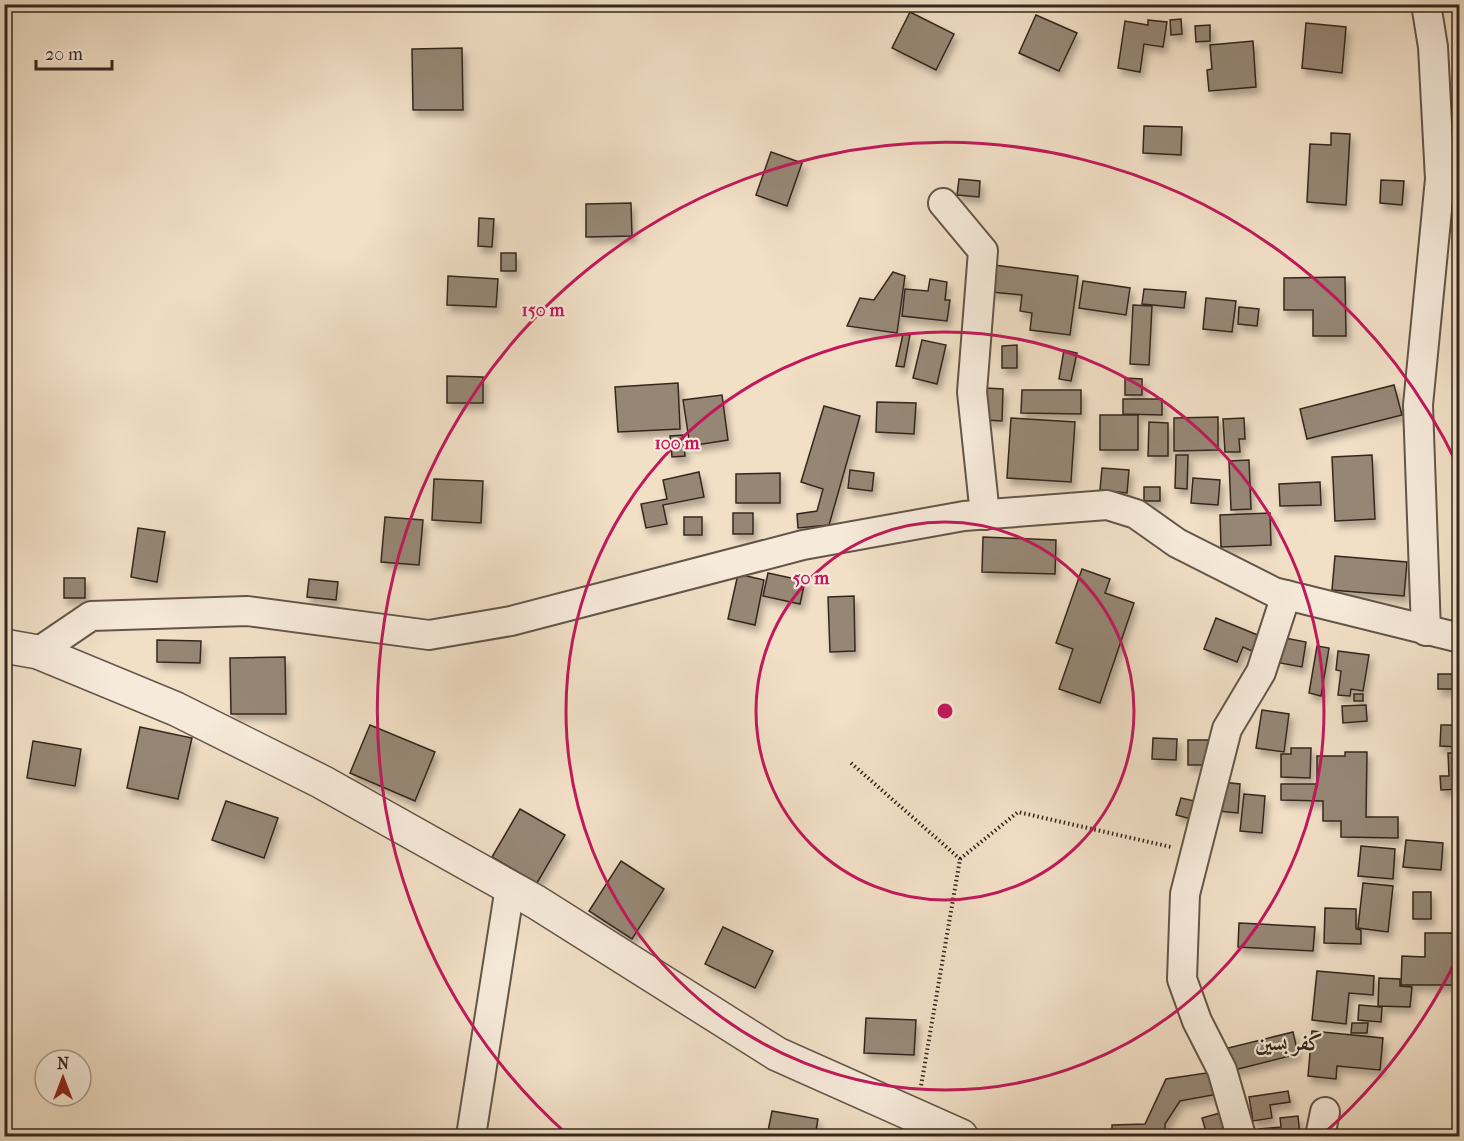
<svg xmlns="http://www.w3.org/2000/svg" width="1464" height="1141" font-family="'IM FELL French Canon',Amiri,serif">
  <defs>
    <filter id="shadow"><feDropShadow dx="3.5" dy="6" stdDeviation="3" flood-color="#0004"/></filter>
  </defs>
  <rect width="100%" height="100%" fill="#f1dfc6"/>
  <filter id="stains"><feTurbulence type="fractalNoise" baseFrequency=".00333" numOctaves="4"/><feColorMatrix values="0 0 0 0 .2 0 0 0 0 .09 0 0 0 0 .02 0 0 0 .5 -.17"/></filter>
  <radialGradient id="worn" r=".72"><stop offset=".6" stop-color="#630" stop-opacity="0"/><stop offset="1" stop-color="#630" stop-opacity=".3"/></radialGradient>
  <g fill="#968775" stroke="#34281e" stroke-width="1.5" filter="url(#shadow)">
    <path d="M910,12l44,22 -18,36 -44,-22z"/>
    <path d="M1036,15l41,18 -18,38 -40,-18z"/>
    <path d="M1181,19l1,15 -11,1 -1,-15z"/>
    <path d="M1148,20l19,2 -4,25 -19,-3 -4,28 -22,-4 7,-47 23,4z"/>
    <path d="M1306,23l40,4 -4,46 -40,-5z"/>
    <path d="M1210,25v16l-14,1 -1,-16z"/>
    <path d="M1253,41l3,46 -47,4 -2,-21 5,-1 -2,-24z"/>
    <path d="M462,48l1,62h-50l-1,-61z"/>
    <path d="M1144,126l38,1 -1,28 -38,-2z"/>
    <path d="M1331,133l19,1 -4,71 -39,-3 3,-58 21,1z"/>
    <path d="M771,152l31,11 -15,43 -31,-11z"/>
    <path d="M959,179l21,2 -1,16 -22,-2z"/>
    <path d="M1381,180l23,1 -2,24 -22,-2z"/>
    <path d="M631,203l1,33 -46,1v-33z"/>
    <path d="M479,218l15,1 -2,28 -14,-1z"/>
    <rect x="501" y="253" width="15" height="18"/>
    <path d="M994,265l84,11 -8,59 -40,-5 2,-17 -12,-2 2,-16 -31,-3z"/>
    <path d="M893,272l12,4 -8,57 -50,-7 13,-28 14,2z"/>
    <path d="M448,276l50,3 -2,28 -49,-2z"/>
    <path d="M1345,277l1,59h-33v-26h-29v-32z"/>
    <path d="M930,279l17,3 -2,18h5l-3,21 -45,-5 3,-27 23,2z"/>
    <path d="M1083,281l47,7 -4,27 -47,-7z"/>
    <path d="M1144,289l42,3 -2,16 -42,-4z"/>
    <path d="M1206,298l30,3 -4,31 -29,-3z"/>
    <path d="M1133,305l19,1 -3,59 -19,-1z"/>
    <path d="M1239,307l20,2 -2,17 -19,-2z"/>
    <path d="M903,334l7,1 -6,32 -8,-1z"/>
    <path d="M922,340l24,5 -9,39 -24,-6z"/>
    <path d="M1017,345v23h-15v-22z"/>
    <path d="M1064,350l13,3 -6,28 -12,-2z"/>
    <path d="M447,376l36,1v26h-36z"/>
    <path d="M1125,378l17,1v16h-17z"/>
    <path d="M678,383l2,46 -62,3 -3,-45z"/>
    <path d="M1394,385l8,30 -95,24 -7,-30z"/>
    <path d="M986,388l17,1 -1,32 -17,-1z"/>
    <path d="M1022,390h59v24l-60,-1z"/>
    <path d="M722,395l6,45 -38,6 -7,-46z"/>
    <path d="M1123,399h39v16l-39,-1z"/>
    <path d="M877,402l39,1 -2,31 -38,-2z"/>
    <path d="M824,406l36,10 -31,109 -31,3 -1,-14 20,-3 6,-22 -22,-7z"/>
    <rect x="1100" y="415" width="38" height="35"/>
    <path d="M1218,417v33l-44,1v-33z"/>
    <path d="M1011,418l64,4 -4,60 -64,-4z"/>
    <path d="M1244,418l1,21h-6l1,13h-15l-2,-33z"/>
    <path d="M1149,422l19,1v33h-20z"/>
    <path d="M683,435l2,21 -13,1 -2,-21z"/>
    <path d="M1176,455h12l-1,34 -12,-1z"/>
    <path d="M1372,455l3,64 -40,2 -3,-64z"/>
    <path d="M1249,460l2,49 -20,1 -2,-49z"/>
    <path d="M1102,468l27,2 -2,23 -27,-3z"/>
    <path d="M850,470l24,3 -2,18 -24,-3z"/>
    <path d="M699,472l5,25 -41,8 4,19 -21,4 -5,-24 26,-5 -4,-19z"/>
    <path d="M780,473v30h-44v-29z"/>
    <path d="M1193,478l27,2 -2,25 -27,-2z"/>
    <path d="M434,479l49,2 -2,42 -49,-3z"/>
    <path d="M1320,482l1,23 -41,1 -1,-22z"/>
    <rect x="1144" y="487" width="16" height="14"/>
    <rect x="733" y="513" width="20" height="21"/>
    <path d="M1270,513l1,32 -50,2 -1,-32z"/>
    <path d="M385,517l38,3 -4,45 -38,-3z"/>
    <rect x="684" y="517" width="18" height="18"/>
    <path d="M138,528l27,4 -8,50 -26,-5z"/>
    <path d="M983,537l73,3 -1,34 -73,-2z"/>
    <path d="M1335,556l72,6 -3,34 -72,-6z"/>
    <path d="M1082,569l28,10 -5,14 29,10 -34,100 -41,-14 14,-40 -17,-6z"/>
    <path d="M768,573l37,8 -5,23 -37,-8z"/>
    <path d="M738,574l26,6 -9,45 -27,-6z"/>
    <rect x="64" y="578" width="21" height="20"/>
    <path d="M309,579l29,3 -2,18 -29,-3z"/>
    <path d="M854,596l1,55 -25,1 -2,-55z"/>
    <path d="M1216,618l49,20 -6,16 -16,-7 -6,15 -33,-13z"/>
    <path d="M1285,638l21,4 -4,25 -22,-4z"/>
    <path d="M157,640l44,1 -1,22 -43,-1z"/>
    <path d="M1317,646l12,2 -8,48 -12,-3z"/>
    <path d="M1338,651l31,4 -6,36 -12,-2 -1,7 -12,-1 3,-24 -5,-1z"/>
    <path d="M285,657l1,57h-55l-1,-56z"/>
    <rect x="1438" y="674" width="22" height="15"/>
    <rect x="1354" y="694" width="9" height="7"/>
    <path d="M1366,705l1,16 -24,2 -1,-17z"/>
    <path d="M1262,710l27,4 -5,38 -28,-4z"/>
    <path d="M370,725l65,27 -20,49 -65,-28z"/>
    <path d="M1441,725h19v22l-20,-1z"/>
    <path d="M140,727l52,11 -14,61 -51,-11z"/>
    <path d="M1153,738l24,1 -1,21 -24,-1z"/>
    <rect x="1188" y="740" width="25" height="25"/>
    <path d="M33,741l48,8 -6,37 -48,-8z"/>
    <path d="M1291,748h20l-1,30 -29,-1v-23h10z"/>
    <path d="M1345,752h22l-1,65h32v21l-57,-1v-16h-18v-20l-42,-1v-16h36v-28h28z"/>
    <path d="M1448,753h12v36l-19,1 -1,-14h9z"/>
    <path d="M1221,782l19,2 -2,29 -20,-2z"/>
    <path d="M1244,794l21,2 -3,37 -22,-2z"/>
    <path d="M1181,798l18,4 -4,18 -19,-5z"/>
    <path d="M226,801l52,17 -14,40 -52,-18z"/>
    <path d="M520,809l45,26 -28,48 -45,-26z"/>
    <path d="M1406,840l37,3 -2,27 -38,-3z"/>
    <path d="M1361,846l34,3 -2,30 -35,-3z"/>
    <path d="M621,861l43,28 -32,50 -43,-28z"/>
    <path d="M1363,883l30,3 -5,46 -30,-4z"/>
    <rect x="1413" y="892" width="18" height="27"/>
    <path d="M1325,908l31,1v20l5,1v14l-37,-1z"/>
    <path d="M1239,923l76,4 -2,24 -75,-4z"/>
    <path d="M723,927l50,24 -18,37 -50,-24z"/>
    <path d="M1425,933h30v19h5v33h-59l1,-29 23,1z"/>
    <path d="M1317,971l57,5 -1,19 -24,-2 -3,31 -34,-4z"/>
    <path d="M1379,978l21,1v7l12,1 -2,20 -32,-1z"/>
    <path d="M1359,1005l23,2 -1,15 -23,-2z"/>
    <path d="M866,1018l50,2 -2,35 -50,-2z"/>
    <path d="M1352,1023h16l-1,10h-16z"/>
    <path d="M1312,1031l71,7 -3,32 -43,-4 -1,13 -28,-3z"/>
    <path d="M1293,1032l5,22 -64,16 -6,-22z"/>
    <path d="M1213,1072l5,22 -38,7 -15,23v12h-53v-11l33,-1 21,-45z"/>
    <path d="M1288,1091l2,11 -20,3 2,13 -19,3 -4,-24z"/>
    <path d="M772,1111l46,8 -3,17h-48z"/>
    <path d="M1220,1113l5,17 -18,5 -5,-17z"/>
    <path d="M1298,1116l2,20h-40l-1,-7 22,-2 -1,-9z"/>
  </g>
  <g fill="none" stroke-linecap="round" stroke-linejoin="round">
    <defs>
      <g id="minor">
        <path d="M1426,4l7,43 7,132 -22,226 8,226"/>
        <path d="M943,203l40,48 -11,141 13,123"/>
        <path d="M38,652l53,-36 156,-5 182,24 82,-14 292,-76 161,-29 143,-11 29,9 41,29 97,49 186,46"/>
        <path d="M471,1136l39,-249"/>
        <path d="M1241,1136l-19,-66 -25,-49 -15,-42 3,-85 42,-165 34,-57 25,-77"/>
        <path d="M1320,1136l5,-24"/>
      </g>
      <path id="tertiary" d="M4,646l34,6 138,57 146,73 214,120 241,152 184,82"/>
    </defs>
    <use href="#minor" stroke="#635648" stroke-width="32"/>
    <use href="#tertiary" stroke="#635648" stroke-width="36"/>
    <g stroke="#34281e" stroke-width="4" stroke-dasharray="1.5 3" stroke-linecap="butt">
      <path d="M851,763l109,96 -39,227"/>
      <path d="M960,859l58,-47 153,35"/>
    </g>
    <use href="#minor" stroke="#f6eada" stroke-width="28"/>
    <use href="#tertiary" stroke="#f6eada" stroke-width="33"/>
  </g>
  <g fill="none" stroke="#c2185b" stroke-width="3">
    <circle cx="945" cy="711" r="189"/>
    <circle cx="945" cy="711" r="379"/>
    <path d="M1458 956A568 568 0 0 1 1321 1136M569 1136A568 568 0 1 1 1458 466"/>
  </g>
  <g text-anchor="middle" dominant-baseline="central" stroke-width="4.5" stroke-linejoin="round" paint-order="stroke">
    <g font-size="22" font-weight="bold" fill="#34281e" stroke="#f6eada">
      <text x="1289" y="1043">كفر بسين</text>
    </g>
  </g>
  <circle cx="945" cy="711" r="9" fill="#c2185b" stroke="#f6eada" stroke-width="3"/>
  <g font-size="18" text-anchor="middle" font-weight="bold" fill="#c2185b" stroke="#f6eada" stroke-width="4.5" stroke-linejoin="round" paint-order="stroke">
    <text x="543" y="316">150 m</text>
    <text x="677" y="449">100 m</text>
    <text x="811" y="584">50 m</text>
  </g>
  <rect width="1464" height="1141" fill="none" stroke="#f1dfc6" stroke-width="24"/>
  <rect x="6" y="6" width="1452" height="1129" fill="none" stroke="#34281e" stroke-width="3"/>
  <rect x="12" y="12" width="1440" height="1117" fill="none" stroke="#34281e" stroke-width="1.5"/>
  <g transform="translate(63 1078)"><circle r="28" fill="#f6eada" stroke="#a89c8f" stroke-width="1.5"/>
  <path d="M0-4.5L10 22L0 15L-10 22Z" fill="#8f2418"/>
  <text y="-9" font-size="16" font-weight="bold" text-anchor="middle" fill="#34281e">N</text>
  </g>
  <path d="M36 60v9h76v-9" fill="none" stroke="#34281e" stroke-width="3"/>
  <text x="45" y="60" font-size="18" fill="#34281e" stroke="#f6eada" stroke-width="4.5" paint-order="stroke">20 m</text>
  <rect width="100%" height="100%" filter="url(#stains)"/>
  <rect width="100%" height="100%" fill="url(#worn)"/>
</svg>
